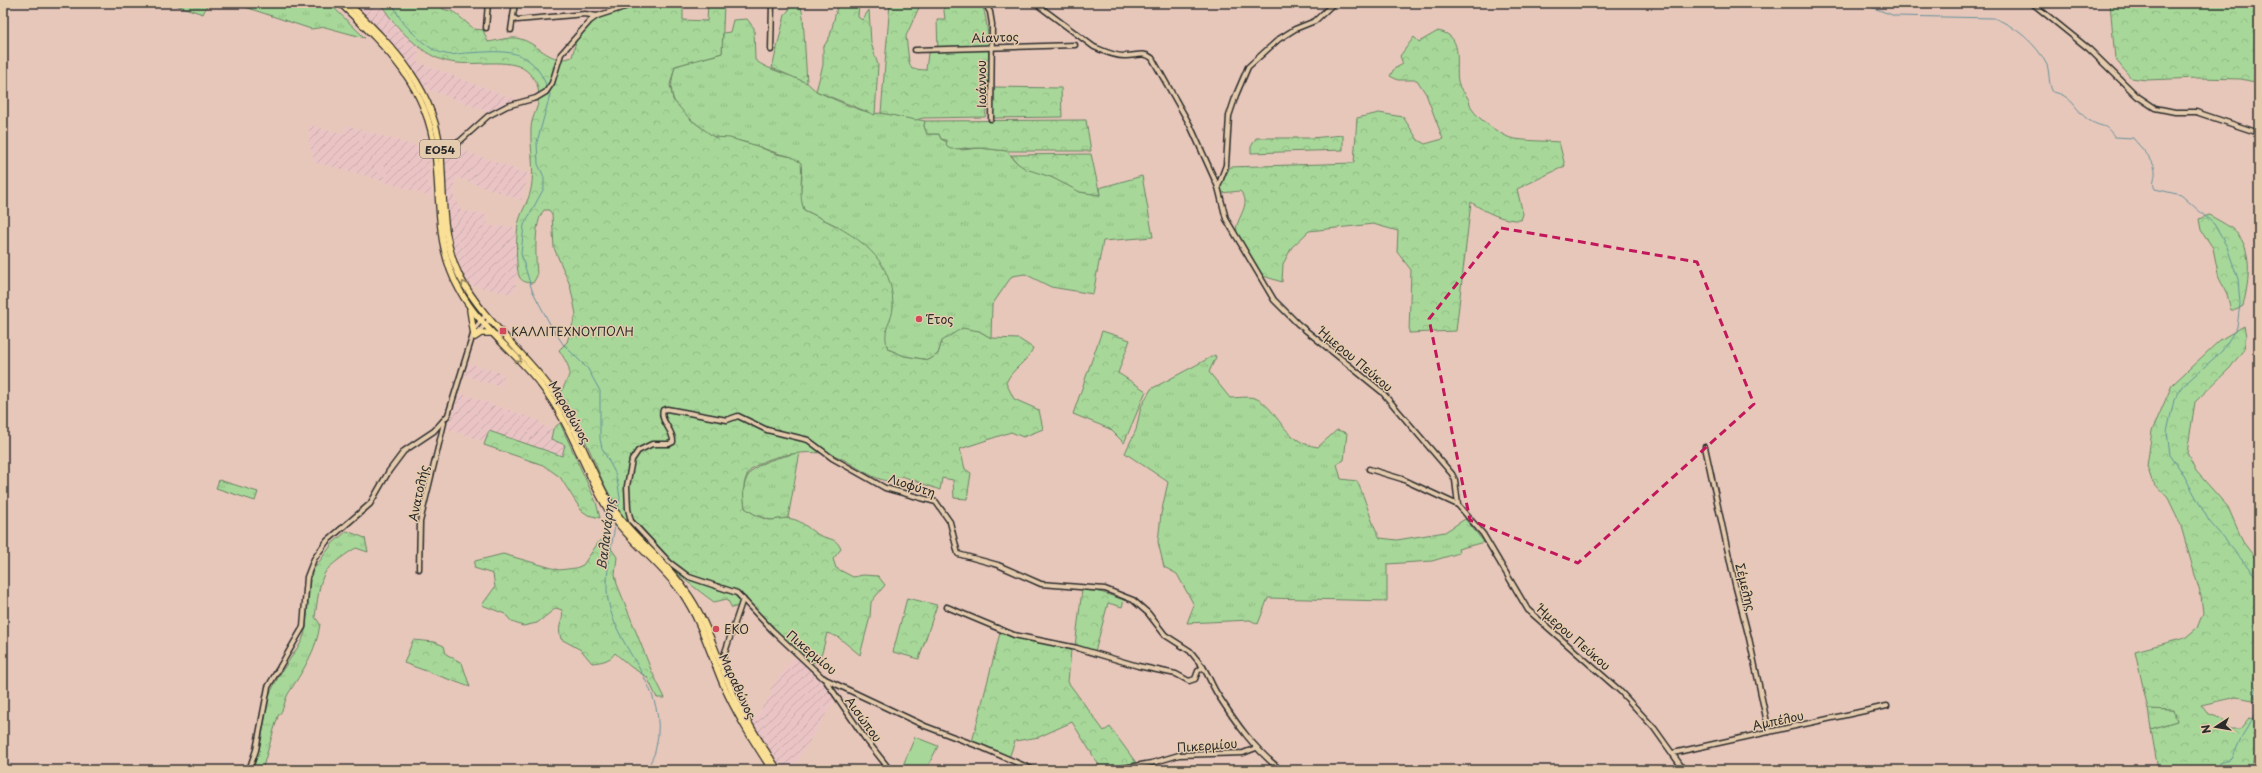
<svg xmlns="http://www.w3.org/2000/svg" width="2262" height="773" font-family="'Playpen Sans',sans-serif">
  <defs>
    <pattern id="industrial-furrows" width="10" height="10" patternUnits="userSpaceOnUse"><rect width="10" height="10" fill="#eac4c5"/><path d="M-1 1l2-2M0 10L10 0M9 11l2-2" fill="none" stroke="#c9a9a9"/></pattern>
    <pattern id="grass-tufts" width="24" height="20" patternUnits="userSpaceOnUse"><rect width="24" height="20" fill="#a7d899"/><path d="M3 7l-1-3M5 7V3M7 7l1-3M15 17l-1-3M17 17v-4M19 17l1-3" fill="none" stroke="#90ba84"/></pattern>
    <pattern id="forest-crowns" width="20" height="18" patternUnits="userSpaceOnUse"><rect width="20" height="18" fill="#a7d899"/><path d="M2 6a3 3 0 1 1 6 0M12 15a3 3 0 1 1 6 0" fill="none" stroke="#90ba84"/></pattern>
  </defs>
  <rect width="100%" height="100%" fill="#e8c7bb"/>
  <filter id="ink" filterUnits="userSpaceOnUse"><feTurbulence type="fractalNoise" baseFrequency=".025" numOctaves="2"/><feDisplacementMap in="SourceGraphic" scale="8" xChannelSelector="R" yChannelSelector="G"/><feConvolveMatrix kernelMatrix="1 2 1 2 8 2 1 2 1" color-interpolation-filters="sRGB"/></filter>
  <g filter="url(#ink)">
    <g fill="url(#industrial-furrows)">
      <path d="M354,3h27l18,25 20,18 -2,16 102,39 -28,12 -69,-26 -25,-37 -44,-44z"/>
      <path d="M309,125l34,9 3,-9 82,25 4,47 -68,-22 -50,-13 -5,-22z"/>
      <path d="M453,147l76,27 -8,26 -63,-22 -3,5v14l4,11 3,3 26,3 -1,12 28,1 2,48 -2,17 -9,1 -39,-9 -3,-6 -11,-32 -6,-30 -2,-59 1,-7z"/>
      <path d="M469,363l35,11 -3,13 -36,-11z"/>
      <path d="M460,393l80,28 -1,3 14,5 -1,10 13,6 -3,11 -73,-25 -4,10 -38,-12z"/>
      <path d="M795,656l26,23 14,20 -43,71h-12l-29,-46 22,-32 -3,-2z"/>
    </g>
    <g fill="url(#grass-tufts)" stroke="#698262">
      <path d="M170,3h38l-5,11z"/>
      <path d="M233,3h96l36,35 -40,-11 -14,2z"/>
      <path d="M747,19l7,9 1,32c14,11 35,14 51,22 4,3 7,7 12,10 14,6 49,24 63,21l44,8 -1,5 3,8h12l2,5 21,11 18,-2 27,3 10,12 53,22 10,7 20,3 -1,-7 43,-12 11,61 -50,4 -10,53 -42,-7 -26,-13 -13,2 -20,29 -1,33 -12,-7 -37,10 -4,13 -9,6 -25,-4 -16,-7 -4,-12 9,-30 -56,-81 -33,-16 -4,-11 2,-23 -10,-19c-16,-3 -28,-9 -44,-14 -11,-3 -21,-4 -33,-6 -6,-1 -12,-9 -17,-12 -26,-20 -31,-28 -23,-59l47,-13 1,-20 7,-1 3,-12z"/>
      <path d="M1215,355l1,2 -7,15 21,26c7,0 18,-2 25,0 24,10 26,44 63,49l19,-17 10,3 -3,27 -7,4 4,15 16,2c9,19 13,39 23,57l17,2 48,-8 20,-13 19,23 -26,7 1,4 -27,8 -45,3v37l-119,-3 -10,26 -8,-4 -63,3 7,-18 -17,-31 -13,-7 -6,-25 3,-28 7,-32 -43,-29 11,-23 5,-23 10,-18z"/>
      <path d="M800,452l-12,66 -17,2 -17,-6 -9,-6c-9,-44 22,-47 55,-56z"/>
      <path d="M219,480l39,12 -3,9 -39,-13z"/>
      <path d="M347,531l18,7 3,14 -12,-4c-6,3 -27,18 -30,23 -7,9 -9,34 -11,46l5,7c-3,26 -18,48 -32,70 -4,8 -4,16 -10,22l-16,54h-9l8,-29 8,-46 11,-21 22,-33 4,-13 4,-49 3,-9 20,-27z"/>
      <path d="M2148,709l26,1 3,11 -26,8z"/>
    </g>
    <g fill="url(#forest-crowns)" stroke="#698262">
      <path d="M381,3h58l4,6 11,3 20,17 9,1 5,12c8,-1 20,-5 28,-4 22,3 33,28 56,19l4,-16 9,-11 11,-11 46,-16h41v17l24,1 1,-18h16l-2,50 -47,13 -5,19 3,15 17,19 24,18 16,1 27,8 19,8 16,3 9,6c2,16 -3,31 3,47 43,21 88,40 89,95 0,19 -12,21 -5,44l16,7 25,4 9,-6 4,-13 20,-13 17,3 12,7 28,1 14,9c-6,15 -21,20 -27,35l8,16 25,11 4,19 -20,8 -12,-5 -51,17 5,20 6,4 -4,26 -13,-1 -1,-18 -11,-2 -2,12 -38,-14c-7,4 -13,7 -22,3 -16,-5 -29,-17 -44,-23 -21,-8 -73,-2 -87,16 -7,10 -6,24 -4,36 7,5 16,11 25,12 8,0 14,-3 22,-1 11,2 17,11 27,16 10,5 17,2 22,14l-8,10 3,9 17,9 10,-2 15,1 7,9 -14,17 -1,15 -10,38 -22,-18 -11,-4 -5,20 -6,9 -4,1 -29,-24 -39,-42 -5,9 -7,2 -5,-9 -13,3c-37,-27 -75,-58 -99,-98 -13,-20 -20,-43 -30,-64 -8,-15 -17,-30 -25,-45 10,-24 15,-20 -1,-45l8,-8 9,-28 -6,-29 -16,-37 -2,-34 -3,-4h-5c-11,13 -8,49 -7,66l-4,7c-5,0 -10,-1 -13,-5 -5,-8 -4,-49 -1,-57 3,-11 10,-21 12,-32 4,-20 -1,-40 0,-60 0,-15 11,-22 7,-41 -2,-10 -13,-21 -23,-23 -25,-6 -53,4 -78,-7 -19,-8 -47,-36 -56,-55z"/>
      <path d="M794,3l7,4 2,9 4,67 -35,-15 13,-53z"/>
      <path d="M838,3h21l-1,14 4,3 7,-10 2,33 7,22 -3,50 -59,-24 7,-26v-17l7,-12z"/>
      <path d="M890,3h31l-15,33 3,26 3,7 14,1 2,-17 10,-1 -1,-33h8l-2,-16h38c11,19 8,92 4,114l-62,1 -7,2 -35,-7z"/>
      <path d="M2110,3h149v80l-18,-4 -43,-1 -52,2 -15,-2 -16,-19z"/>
      <path d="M1438,31c29,5 15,37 21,54 1,4 5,7 7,10 3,4 4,10 6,14 6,10 25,23 36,28 8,4 40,4 51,5l6,24 -48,23 6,25 -2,6c-18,1 -36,-8 -50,-18l-15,129 -47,2 2,-63 -14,-18 1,-21 -25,-7 -64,7 -17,16 -9,17 -1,18 -22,-7c-5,-8 -25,-36 -24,-44 1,-15 17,-28 4,-40l-19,2 -1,-6 10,-20 124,-4 3,-45 22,-5 24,4 15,23 7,4 18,-5 -17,-45 -9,-14h-19l-8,-4 4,-7 9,-5 -3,-8 14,-19 5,5z"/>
      <path d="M993,87l68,1 1,29 -69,1z"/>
      <path d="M1086,120l5,31h-84l-27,-3 -29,1 -4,-2 -1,-7 -5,-1 -2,-5h-12l-3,-8 1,-5z"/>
      <path d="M1343,135v15l-92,3v-6l5,-9h55z"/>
      <path d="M1091,154l9,41 -20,-3 -29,-15 -25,-8 -9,-6 -6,-8z"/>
      <path d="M2209,215c7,4 15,8 22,13 24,18 18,53 12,78l-7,4h-5l-4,-16 -8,-16 -6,-30 -12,-18 -2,-11z"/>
      <path d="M2244,326l2,10 -2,13 -14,19 -35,34 -8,51 9,18 32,36 15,35 16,21v138l-23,-4 -35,8 6,8 15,6 7,10h11l9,-11 10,2v25l-9,25h-92l-7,-41 26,-8 -3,-11 -26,-1 -13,-58 50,-13 12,-10 6,-15 -2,-17 -21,-73 -12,-25 -16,-17 -5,-15 5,-35 20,-46 48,-45z"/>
      <path d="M1102,331l28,9 -12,33 28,18 -22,52 -14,-14 -37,-15z"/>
      <path d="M560,423l36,79 4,16 -12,-3 -7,-5 -21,-33 -17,-12 -59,-20 5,-14 73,25 3,-11 -14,-6 2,-10z"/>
      <path d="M600,540l8,4 9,13 -2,17 2,10 35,88 13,26h-8l-10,-21 -16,-10 -16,-14c-5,8 -14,9 -23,10l-11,-13 -20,-11c-5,-16 4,-17 1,-29l-6,-2 -19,15 -14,3 -11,-4 -7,-8 -23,-9 13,-18 -2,-13 -19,-6 1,-7 28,-7 56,16 17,-2 7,-3z"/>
      <path d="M1082,590l15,1 27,9 -2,7 -14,-4 -13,49 -20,-6z"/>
      <path d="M907,598l30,7 -18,54 -26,-7z"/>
      <path d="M1000,633l71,17 -3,32 36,49 6,-4 27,37 -35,6 -30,-48 -33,15 -24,4 -6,17 -37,-16z"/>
      <path d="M413,640l22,2 9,4 2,8 16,9 8,24 -66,-24z"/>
    </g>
    <path fill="#a7d899" stroke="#698262" d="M915,737l23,9 -12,24h-25z"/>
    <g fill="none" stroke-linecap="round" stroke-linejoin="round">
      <g stroke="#629199" stroke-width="1">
        <path d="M393,3c4,12 9,19 18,28 9,9 21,21 35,23 6,2 14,-1 21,-1 38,-2 64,-7 80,34"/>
        <path d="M1860,3l35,13 99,2c21,8 43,26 53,47 3,9 1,19 6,27 22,4 22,21 39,30 14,7 11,0 23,15l18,1c7,9 20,20 22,32 1,8 -4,12 0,19l26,6 33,29 13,23 11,32 2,25 -3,23 -15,24 -38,34 -10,15 -7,32 3,23 12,17 27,49 50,59"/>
        <path d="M549,90l1,5 -13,47 1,22 6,13v11l-20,37 -3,29 11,36 19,36 12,18 25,25 12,22v48l2,9 13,25 3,12 2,13 -2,12"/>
        <path d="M615,525c-3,22 -11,52 -7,75 9,53 62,87 48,147 -1,8 -6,15 -9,23"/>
        <path d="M2259,677l-5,19 5,5"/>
        <path d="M2217,770l3,-7 12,-4 10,-23 15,-24 2,-8"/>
      </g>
      <defs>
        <g id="minor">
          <path d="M985,3l5,9 2,12 -1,95"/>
          <path d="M1035,3l59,44c10,4 19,9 30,9 10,1 19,-5 28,2l38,67 28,62 8,32 48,81 24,24 84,68 70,82 3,6 3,25 25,29 45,76 91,80 35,38 30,42"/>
          <path d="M2032,3l57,46 48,47 18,12 20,4h21l63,21"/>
          <path d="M513,17l4,3 68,-6 12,2"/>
          <path d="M486,28l2,-25"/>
          <path d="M511,30l4,-27"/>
          <path d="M771,50l1,-47"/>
          <path d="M915,50l160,-5"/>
          <path d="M440,145l19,-3 29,-26 19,-10 29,-8 10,-6 6,-9 9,-29 29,-33 7,-5 40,-13"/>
          <path d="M1218,187l8,-22 3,-49 7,-21 12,-28 31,-28 16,-10 20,-8 19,-18"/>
          <path d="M476,335l13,-15"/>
          <path d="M1705,447l30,137 14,54 20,94"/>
          <path d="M1369,469l33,10 56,26"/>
          <path d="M419,569l1,-47 24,-99"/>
          <path d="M947,607l67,28 63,13 61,18 38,8 13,7 6,-2 3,-8 5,-4c6,9 9,19 15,28 18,28 36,54 63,75"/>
          <path d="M721,664l22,-65"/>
          <path d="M824,678l40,59 26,33"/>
          <path d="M1673,753l214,-47"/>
          <path d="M249,770l7,-20 12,-63 35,-60 4,-50 7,-18 13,-18 43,-37 19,-33 15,-20 30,-20 14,-16 27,-87 10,-12"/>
          <path d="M1034,770l-51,-22 -58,-22 -102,-48 -51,-48 -35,-37 -48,-16 -20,-15 -38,-41 -3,-12 -1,-23 5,-26 6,-9 14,-7h17l4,-2c1,-12 -14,-21 -10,-32l4,-1 60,11 11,-4 29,14 41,10 24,18 53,30 51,14 14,20 8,32 40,11 43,19 64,5 28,11 15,13 17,22 25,16 13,16"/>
          <path d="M1112,770l40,-7 27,-8 64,-2 13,-5"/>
        </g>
        <g id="major">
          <path d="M340,3c46,44 87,82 95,149 6,47 0,94 24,137 20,38 56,62 82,96 29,37 42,83 66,123 20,32 53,54 75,85 19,28 28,60 41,91 13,30 31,58 49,86"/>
          <path d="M348,3c46,45 88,86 93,154 3,41 0,82 19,120 23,43 62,73 91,112 26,36 37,78 60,116 20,32 53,54 74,85 21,28 30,62 44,94 13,31 31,58 49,86"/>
          <path d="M470,310l4,25"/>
          <path d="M475,337l6,-4h10"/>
        </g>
      </defs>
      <use href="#minor" stroke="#2b2b2b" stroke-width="7"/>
      <use href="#major" stroke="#2b2b2b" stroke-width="8"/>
      <use href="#minor" stroke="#e5cbad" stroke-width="4"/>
      <use href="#major" stroke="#fadf96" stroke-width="5.5"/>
    </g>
    <defs><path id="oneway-chevron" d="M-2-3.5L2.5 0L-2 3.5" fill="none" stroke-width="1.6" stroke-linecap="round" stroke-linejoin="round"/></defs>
    <g stroke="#928560">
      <use href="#oneway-chevron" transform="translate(464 284) rotate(-120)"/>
      <use href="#oneway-chevron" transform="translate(519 360) rotate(45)"/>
    </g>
  </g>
  <path fill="none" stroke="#c2185b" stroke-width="3" stroke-dasharray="8 5" stroke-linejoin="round" d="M1501,228l196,34 57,142 -176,159 -108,-43 -41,-201z"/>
  <g fill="#d1495b" stroke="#e5cbad" stroke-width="1.5">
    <circle cx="919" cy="319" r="4"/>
    <rect x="499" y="327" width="8" height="8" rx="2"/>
    <circle cx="716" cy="629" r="4"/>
  </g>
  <g text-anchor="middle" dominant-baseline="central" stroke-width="3" stroke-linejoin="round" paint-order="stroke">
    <rect fill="#e5cbad" stroke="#635b52" stroke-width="1" x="420" y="140" width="40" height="18" rx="3"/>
    <g font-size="11" font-weight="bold" fill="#2b2b2b">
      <text x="440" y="149">ΕΟ54</text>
    </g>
    <g font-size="12" fill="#2b2b2b" stroke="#e5cbad">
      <text transform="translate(995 37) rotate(-2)">Αίαντος</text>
      <text transform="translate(981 84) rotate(-90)">Ιωάννου</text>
      <text transform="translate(1356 359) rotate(40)">Ήμερου Πεύκου</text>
      <text transform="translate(570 412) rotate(60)">Μαραθώνος</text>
      <text transform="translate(912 485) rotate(18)">Λιοφύτη</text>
      <text transform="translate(418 493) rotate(-78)">Ανατολής</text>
      <text transform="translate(1746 587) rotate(76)">Σέμελης</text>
      <text transform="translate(1574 637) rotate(41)">Ήμερου Πεύκου</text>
      <text transform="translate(812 652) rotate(40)">Πικερμίου</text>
      <text transform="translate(738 686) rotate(65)">Μαραθώνος</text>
      <text transform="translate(864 719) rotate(54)">Αισώπου</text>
      <text transform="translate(1778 720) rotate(-12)">Αμπέλου</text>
      <text transform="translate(1207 745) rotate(-4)">Πικερμίου</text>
    </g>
    <g font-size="12" fill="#2b2b2b" stroke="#e5cbad" text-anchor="start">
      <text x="927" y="319">Έτος</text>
      <text x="511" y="331">ΚΑΛΛΙΤΕΧΝΟΥΠΟΛΗ</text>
      <text x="724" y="629">EKO</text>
    </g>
    <g font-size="13" font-style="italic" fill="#343c3d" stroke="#e5cbad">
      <text transform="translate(605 534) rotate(-83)">Βαλανάρης</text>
    </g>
  </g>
  <rect width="2262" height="773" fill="none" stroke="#e5cbad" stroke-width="16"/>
  <rect x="8" y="8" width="2246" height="757" fill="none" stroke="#2b2b2b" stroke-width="1.5" filter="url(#ink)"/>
  <g transform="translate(2216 727) rotate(258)" stroke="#e5cbad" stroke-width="3" paint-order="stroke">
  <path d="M0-3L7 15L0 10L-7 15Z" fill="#2b2b2b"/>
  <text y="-6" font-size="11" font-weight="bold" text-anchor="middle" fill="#2b2b2b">N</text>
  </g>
</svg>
